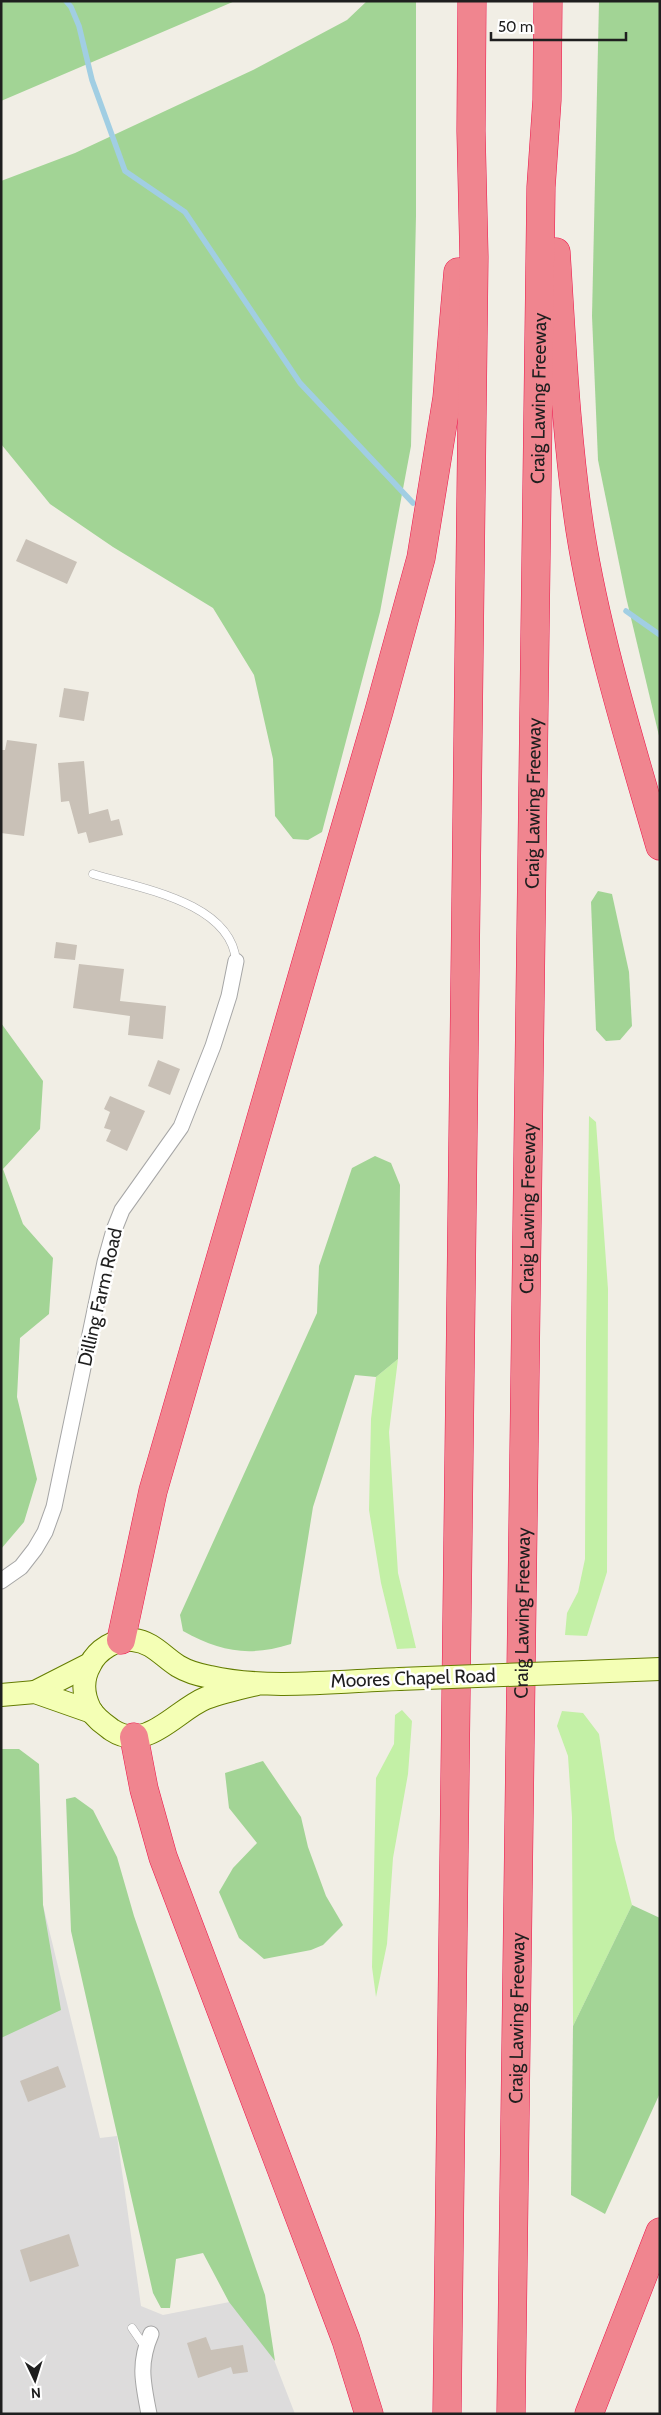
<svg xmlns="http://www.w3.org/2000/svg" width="661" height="2415" font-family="Cabin,sans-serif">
  <rect width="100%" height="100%" fill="#f1eee5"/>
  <path fill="#dddcdc" d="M39,1764l4,141 57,233 17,-2 24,170 22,9 87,-17 45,116h-294v-643z"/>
  <g fill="#c3f0a6">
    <path d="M589,1116l7,6 12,167 -1,283 -20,64 -22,-1 2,-22 11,-21 7,-33 1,-216z"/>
    <path d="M398,1359l-9,73 9,141 18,75 -19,1 -16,-66 -12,-73 2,-91 5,-42z"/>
    <path d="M402,1710l10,11 -4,53 -15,84 -6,86 -11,53 -4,-30 4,-189 18,-34 1,-29z"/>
    <path d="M562,1711l21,2 16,21 16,105 17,66 -59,121 -1,-209 -4,-61 -11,-30z"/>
  </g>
  <g fill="#a2d495">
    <path d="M1,1h63l6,5 -1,-5h166l-234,100z"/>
    <path d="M367,1h49v215l-5,230 -31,166 -58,220 -14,8 -15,-1 -18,-23 -2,-57 -19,-84 -41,-67 -100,-61 -63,-43 -49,-60v-263l74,-28 178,-83 94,-50z"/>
    <path d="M599,1h61v739l-34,-143 -28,-137 -6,-144z"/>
    <path d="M598,891l14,3 17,78 3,54 -12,14 -14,1 -10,-11 -5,-128z"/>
    <path d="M1,1023l42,58 -3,48 -37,40 20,55 30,34 -4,56 -29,24 -3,59 20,82 -13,43 -23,27z"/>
    <path d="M375,1156l16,7 9,22 -2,174 -22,18 -21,-2 -42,132 -22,137c-42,13 -70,8 -108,-13l-3,-16 137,-302 2,-47 33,-98z"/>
    <path d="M1,1749h18l20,15 4,141 18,105 -60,28z"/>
    <path d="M263,1761l38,56 7,30 18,49 17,29 -20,20 -12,5 -47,9 -25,-21 -20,-46 14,-24 24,-25 -28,-35 -4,-35z"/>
    <path d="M75,1797l18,13 24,47 17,59 131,379 10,66 -46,-59 -26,-49 -27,6 -6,49h-9l-8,-15 -82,-362 -5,-132z"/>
    <path d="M632,1905l28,13v175l-55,121 -34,-19 2,-169z"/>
  </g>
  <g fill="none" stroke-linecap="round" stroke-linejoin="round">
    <g stroke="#a1cee3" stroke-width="5.5">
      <path d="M66,1l5,6 8,19 13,54 33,91 60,41 115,171 113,120"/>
      <path d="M626,611l34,24"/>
    </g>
  </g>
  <g fill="#c9c1b7">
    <path d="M26,539l51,23 -10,22 -51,-23z"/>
    <path d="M64,688l25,4 -5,29 -25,-4z"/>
    <path d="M7,740l30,4 -13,92 -23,-3v-83h4z"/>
    <path d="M84,761l5,53 19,-5 3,12 8,-2 4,16 -34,8 -3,-11 -8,2 -9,-33 -8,1 -3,-39z"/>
    <path d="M56,942l21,3 -2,15 -21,-2z"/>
    <path d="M79,964l45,5 -4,32 46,5 -3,33 -35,-4 2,-19 -57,-8z"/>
    <path d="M158,1060l22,9 -10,26 -22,-9z"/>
    <path d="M110,1096l35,15 -18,40 -21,-10 5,-11 -7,-2 6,-16 -6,-3z"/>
    <path d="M58,2066l8,21 -38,15 -8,-21z"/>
    <path d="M69,2234l10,32 -49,16 -10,-32z"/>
    <path d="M206,2337l5,13 32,-5 5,27 -15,2 -2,-7 -33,11 -11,-35z"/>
  </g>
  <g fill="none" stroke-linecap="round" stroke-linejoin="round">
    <defs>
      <g id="lane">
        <path d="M93,874c46,14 138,28 143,87"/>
        <path d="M132,2328l13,19"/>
      </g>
      <g id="street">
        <path d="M1,1581l20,-14 14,-18 10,-17 9,-25 51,-245 9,-32 8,-20 59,-83 32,-81 16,-50 7,-35"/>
        <path d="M149,2414c-6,-31 -11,-50 2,-80"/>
      </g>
      <g id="secondary">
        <path d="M584,1672l76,-3"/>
        <path d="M257,1684c-17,4 -35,8 -51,14 -30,12 -59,55 -94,32 -8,-6 -17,-12 -22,-21 -7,-14 -8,-30 0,-44 7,-15 26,-27 43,-25 20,2 29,16 45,26 10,6 21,9 32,11 55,13 131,4 189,2"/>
        <path d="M35,1692l55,-28"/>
        <path d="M1,1695l34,-3 57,20"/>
      </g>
      <g id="highway">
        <path d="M556,252c6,93 10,186 24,278 17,107 50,212 80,316"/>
        <path d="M121,1640l32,-149 226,-780 42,-153 26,-160 11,-126"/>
        <path d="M134,1737l10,52 19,68 183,483 23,74"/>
        <path d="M447,2414l27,-2157 -3,-126 1,-130"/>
        <path id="s1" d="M511,2414l30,-2227 6,-87 1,-99"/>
        <path d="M589,2414l71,-182"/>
      </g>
    </defs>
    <use href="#lane" stroke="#a6a6a6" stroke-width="9"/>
    <use href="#street" stroke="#a6a6a6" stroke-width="17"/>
    <use href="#secondary" stroke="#647d00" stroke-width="24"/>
    <use href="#highway" stroke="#ed144a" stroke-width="29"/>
    <use href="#lane" stroke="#fff" stroke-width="8"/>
    <use href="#street" stroke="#fff" stroke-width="15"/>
    <use href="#secondary" stroke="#f4ffb5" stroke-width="22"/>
    <use href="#highway" stroke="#f0858f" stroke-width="28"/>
    <defs>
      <path id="secondary-bridge" d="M399,1679l185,-7"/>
    </defs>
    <use href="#secondary-bridge" stroke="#647d00" stroke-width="24" stroke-linecap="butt"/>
    <use href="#secondary-bridge" stroke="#f4ffb5" stroke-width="22"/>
  </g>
  <g text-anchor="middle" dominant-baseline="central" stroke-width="5" stroke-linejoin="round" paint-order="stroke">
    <g font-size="19" fill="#1f1f1f" stroke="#fff">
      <text stroke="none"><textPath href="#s1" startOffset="2016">Craig Lawing Freeway</textPath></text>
      <text stroke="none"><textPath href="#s1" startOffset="1611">Craig Lawing Freeway</textPath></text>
      <text stroke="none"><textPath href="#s1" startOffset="1206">Craig Lawing Freeway</textPath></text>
      <text transform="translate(100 1297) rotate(-77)">Dilling Farm Road</text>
      <text stroke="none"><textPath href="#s1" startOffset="801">Craig Lawing Freeway</textPath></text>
      <text transform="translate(413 1678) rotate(-2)">Moores Chapel Road</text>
      <text stroke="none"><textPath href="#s1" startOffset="396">Craig Lawing Freeway</textPath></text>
    </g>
  </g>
  <rect width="661" height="2415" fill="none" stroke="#1f1f1f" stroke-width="5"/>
  <g transform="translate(35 2380) rotate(176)" stroke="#ffffff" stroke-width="4" paint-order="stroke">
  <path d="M0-4L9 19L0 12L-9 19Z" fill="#1f1f1f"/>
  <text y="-8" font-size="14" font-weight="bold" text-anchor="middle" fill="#1f1f1f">N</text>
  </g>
  <path d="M491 32v8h135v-8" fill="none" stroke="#1f1f1f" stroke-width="2.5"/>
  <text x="498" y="32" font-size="15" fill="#1f1f1f" stroke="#ffffff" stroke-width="4" paint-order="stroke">50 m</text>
</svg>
